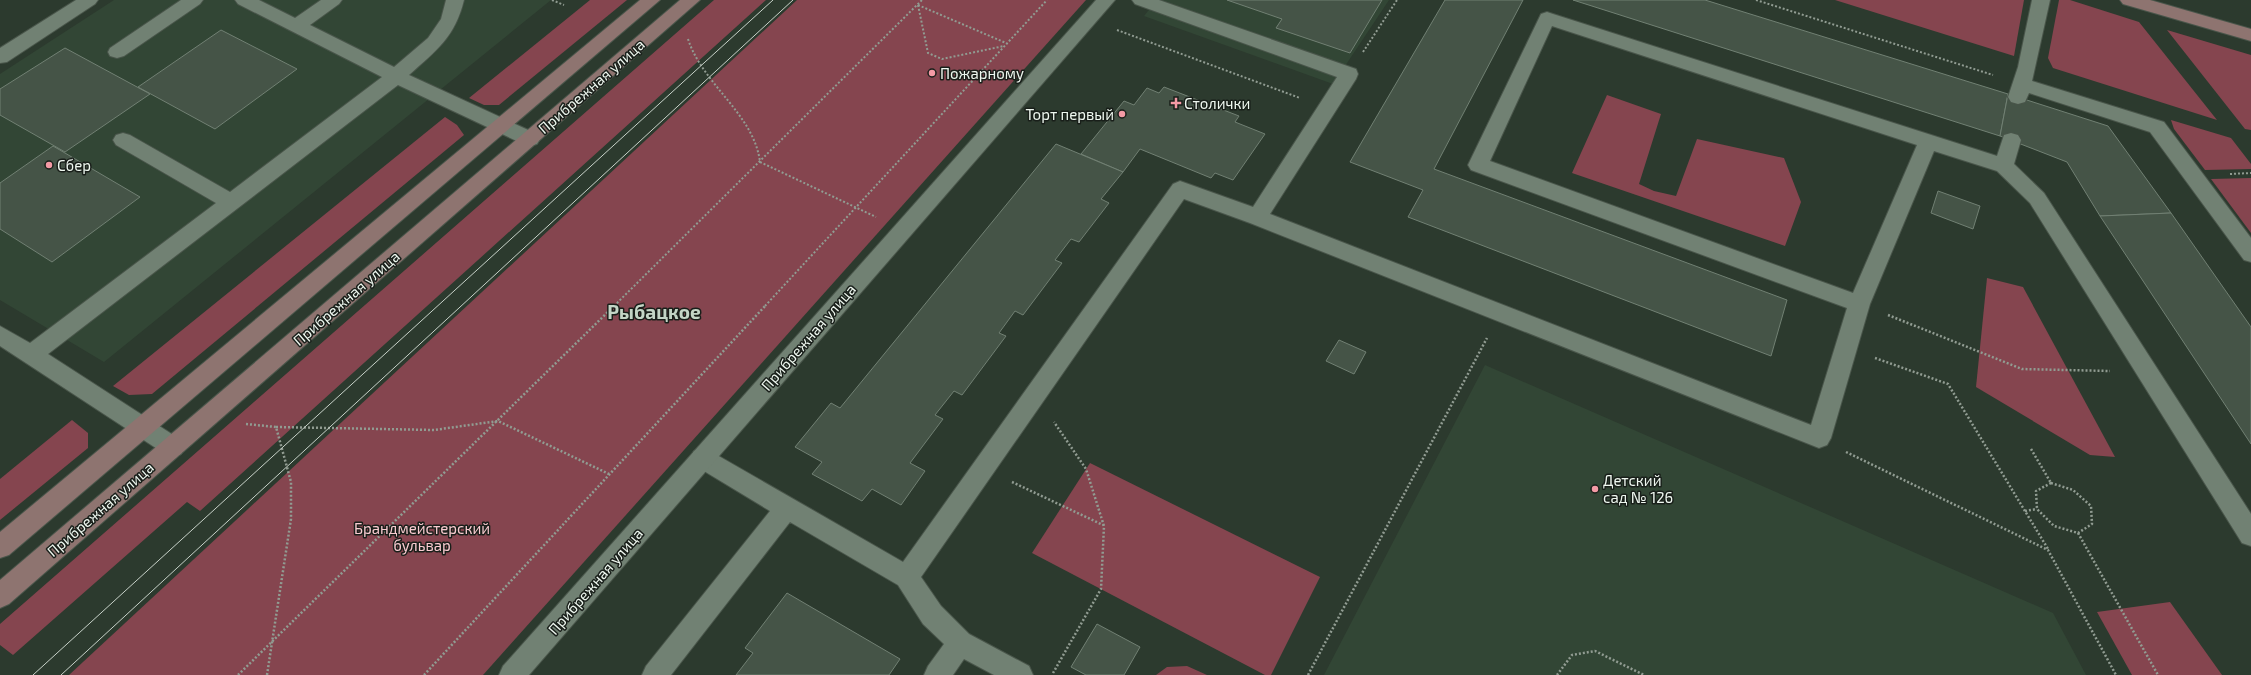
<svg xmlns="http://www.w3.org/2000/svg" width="2251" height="675" font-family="'Exo 2',sans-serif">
  <rect width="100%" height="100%" fill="#2c3a2e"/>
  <g fill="#324635">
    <path d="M114,0h437l-447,362 -104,-62v-226z"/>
    <path d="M1157,0h232l-56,84 -189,-68z"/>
    <path d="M1485,365l568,248 33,62h-762z"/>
  </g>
  <g fill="#85454f">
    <path d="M590,0h37l-128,105h-15l-15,-7z"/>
    <path d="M714,0h52l-566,511 -13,-9 -174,153 -13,-10v-21z"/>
    <path d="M797,0h289l-603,675h-414z"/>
    <path d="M1835,0h189l-10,56z"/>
    <path d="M2059,0h11l69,22 78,98 -164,-52 -5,-10z"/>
    <path d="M2167,30l84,25v75l-6,-1z"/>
    <path d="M1607,95l54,19 -22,70 15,7 22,5 21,-57 87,19 17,44 -16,44 -213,-73z"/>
    <path d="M445,117l12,8 7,10 -312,259 -23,1 -16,-9z"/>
    <path d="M2171,120l60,18 20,26v5l-46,1 -31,-41z"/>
    <path d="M2251,178v55l-40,-54z"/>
    <path d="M1987,278l36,9 92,170 -25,-2 -114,-68z"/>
    <path d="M72,420l16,13v15l-88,72v-41z"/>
    <path d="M1090,463l230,114 -49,98h-6l-233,-122z"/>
    <path d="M2170,602l52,73h-90l-35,-63z"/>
    <path d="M1187,666l20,9h-51l11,-8z"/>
  </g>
  <g fill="#455447" stroke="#718073">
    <path d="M1227,0h155l-32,53 -74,-25 6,-9z"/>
    <path d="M1445,0h78l-89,169 353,131 -16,56 -363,-139 15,-27 -73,-28z"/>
    <path d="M1573,0h132l303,94 -8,42z"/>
    <path d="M221,30l76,39 -82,60 -77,-42z"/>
    <path d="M65,48l85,46 -85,58 -65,-37v-26z"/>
    <path d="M1164,87l75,29 -4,6 30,12 -32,46 -18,-7 -4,5 -71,-29 -17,23 -42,-18 43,-53 10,4 13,-17 12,5z"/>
    <path d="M2008,94l100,32 63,87 -71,3 -33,-54 -67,-26z"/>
    <path d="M1056,144l67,28 -22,27 8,4 -30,39 -8,-3 -16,21 7,3 -39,52 -8,-4 -16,22 7,3 -44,59 -8,-4 -19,24 8,4 -33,44 15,8 -24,34 -29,-16 -10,12 -50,-27 10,-12 -27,-15 36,-44 9,5z"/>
    <path d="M53,146l87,51 -88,65 -52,-33v-46z"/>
    <path d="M1938,191l42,15 -7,23 -42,-16z"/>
    <path d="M2171,213l80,114v117l-151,-228z"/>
    <path d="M1339,340l27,12 -12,22 -28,-13z"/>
    <path d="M787,593l113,66 -11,16h-153l17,-22 -8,-5z"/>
    <path d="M1097,624l43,23 -16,28h-38l-15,-8z"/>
  </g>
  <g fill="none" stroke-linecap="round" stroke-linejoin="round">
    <defs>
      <g id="lane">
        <path d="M76,0h22l-3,4 -88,58 -7,1v-15z"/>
        <path d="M181,0h22l-3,4 -76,52 -7,2 -7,-2 -2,-4 2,-4z"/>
        <path d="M235,0h24l36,18 26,-18h21l-3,4 -29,21 84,42 34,-29 13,-19 5,-19h18c-9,37 -27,50 -55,75l128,59 3,5 -3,5 -7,2 -7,-2 -125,-59 -350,269 133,86 4,7 -4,7 -8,3 -8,-3 -165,-108v-20l30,17 186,-140 -100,-58 -3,-5 3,-5 7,-2 7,2 100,57 152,-115 -144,-73z"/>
        <path d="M1132,0h27l197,69 2,5 -2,5 -86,135 541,211 36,-117 -376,-138 -3,-5 73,-151 6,-2 6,2 444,142 7,-21 7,-2 7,2 3,5 -7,24 30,29 207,321v32l-9,-3 -212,-340 -33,-32 -63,-20 -64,153 -39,134 -4,7 -8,3 -569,-225 -66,-24 -263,378 20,29 28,28 60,32 4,9h-39l-30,-16 -11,16h-29l4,-9 16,-22 -21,-20 -25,-39 -108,-63 -119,153h-29l4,-9 124,-155 -76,-46 -4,-7 4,-7 8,-3 8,3 193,111 270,-378 7,-3 73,26 84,-130 -202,-73zM1552,26l365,119 -64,148 -363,-132z"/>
        <path d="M2032,0h18l-18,81 132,41 87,116v24l-7,-2 -94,-128 -121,-39 -4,9 -7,2 -7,-2 -3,-5 10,-30z"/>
      </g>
      <path id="street" d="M1096,0h19l-586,675h-30l4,-9z"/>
      <g id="secondary">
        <path d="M640,0h20l-651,555 -9,3v-26z"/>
        <path d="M680,0h20l-691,604 -9,4v-28z"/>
        <path d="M2120,0h30l101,29v12l-128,-37z"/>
      </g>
    </defs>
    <use href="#lane" stroke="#49554a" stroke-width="2"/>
    <use href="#street" stroke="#49554a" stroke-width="2"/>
    <use href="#secondary" stroke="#49554a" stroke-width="2"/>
    <g stroke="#919c92" stroke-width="2" stroke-dasharray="2 2" stroke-linecap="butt">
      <path d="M552,0l12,5"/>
      <path d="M1756,0l237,75"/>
      <path d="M918,5l10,48 14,6 62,-13"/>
      <path d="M918,5l88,38"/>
      <path d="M1117,30l183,68"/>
      <path d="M688,39c15,46 66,75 72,123l116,55"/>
      <path d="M1363,52l34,-52"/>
      <path d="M2230,174l21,-1"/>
      <path d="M614,306l308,-306"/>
      <path d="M765,306l282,-306"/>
    </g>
    <g stroke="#919c92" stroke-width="2.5" stroke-dasharray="2 2" stroke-linecap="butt">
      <path d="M1888,315l134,54 88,2"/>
      <path d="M1875,358l73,26 100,165"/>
      <path d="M246,424l30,3 15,55v37l-24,156"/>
      <path d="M276,427l158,3 64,-9 111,53"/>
      <path d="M2031,449l20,34"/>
      <path d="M1846,452l202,98 68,125"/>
      <path d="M1012,482l91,43"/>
      <path d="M2051,483l22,7 18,16 1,18 -14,9 -24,-7 -17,-17 -1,-18z"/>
      <path d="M2025,511l12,-2"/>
      <path d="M2078,533l80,142"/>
      <path d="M1053,673l48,-84 3,-63 -18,-57 -32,-47"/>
      <path d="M238,675l377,-370"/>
      <path d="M424,675l342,-370"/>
      <path d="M1308,675l179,-337"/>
      <path d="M1557,675l15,-20 23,-4 49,24"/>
    </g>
    <use href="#lane" fill="#718173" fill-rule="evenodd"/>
    <use href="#street" fill="#718173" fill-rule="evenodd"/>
    <use href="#secondary" fill="#8e7470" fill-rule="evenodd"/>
    <g stroke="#c7d1c8" stroke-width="1">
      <path d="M33,675l740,-675"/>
      <path d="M61,675l732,-675"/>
    </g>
  </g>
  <g fill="#f49aa5" stroke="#191f1a" stroke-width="1.5">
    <circle cx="932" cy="73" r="4"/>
    <path d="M1174 97h4v4h4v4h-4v4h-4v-4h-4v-4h4z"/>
    <circle cx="1122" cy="114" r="4"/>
    <circle cx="49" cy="165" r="4"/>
    <circle cx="1595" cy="489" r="4"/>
  </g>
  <g text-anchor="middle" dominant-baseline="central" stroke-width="3" stroke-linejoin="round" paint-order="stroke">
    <g font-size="15" fill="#eff8f0" stroke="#191f1a" text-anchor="start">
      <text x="940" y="73">Пожарному</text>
      <text x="1184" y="103">Столички</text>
      <text x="1114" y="114" text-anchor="end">Торт первый</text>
      <text x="57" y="165">Сбер</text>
      <text x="1603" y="480">Детский<tspan x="1603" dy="17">сад № 126</tspan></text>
    </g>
    <g font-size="15" fill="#eff8f0" stroke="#191f1a">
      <text transform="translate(591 86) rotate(-41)">Прибрежная улица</text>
      <text transform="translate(346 298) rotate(-41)">Прибрежная улица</text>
      <text transform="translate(808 337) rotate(-49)">Прибрежная улица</text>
      <text transform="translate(100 509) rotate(-41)">Прибрежная улица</text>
      <text transform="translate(595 581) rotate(-49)">Прибрежная улица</text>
    </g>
    <g font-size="15" fill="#faccd1" stroke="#191f1a">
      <text x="422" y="528">Брандмейстерский<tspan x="422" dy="17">бульвар</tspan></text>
    </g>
    <g font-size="19" font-weight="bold" fill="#c4d5c6" stroke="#191f1a">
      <text x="654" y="311">Рыбацкое</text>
    </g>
  </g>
</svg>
